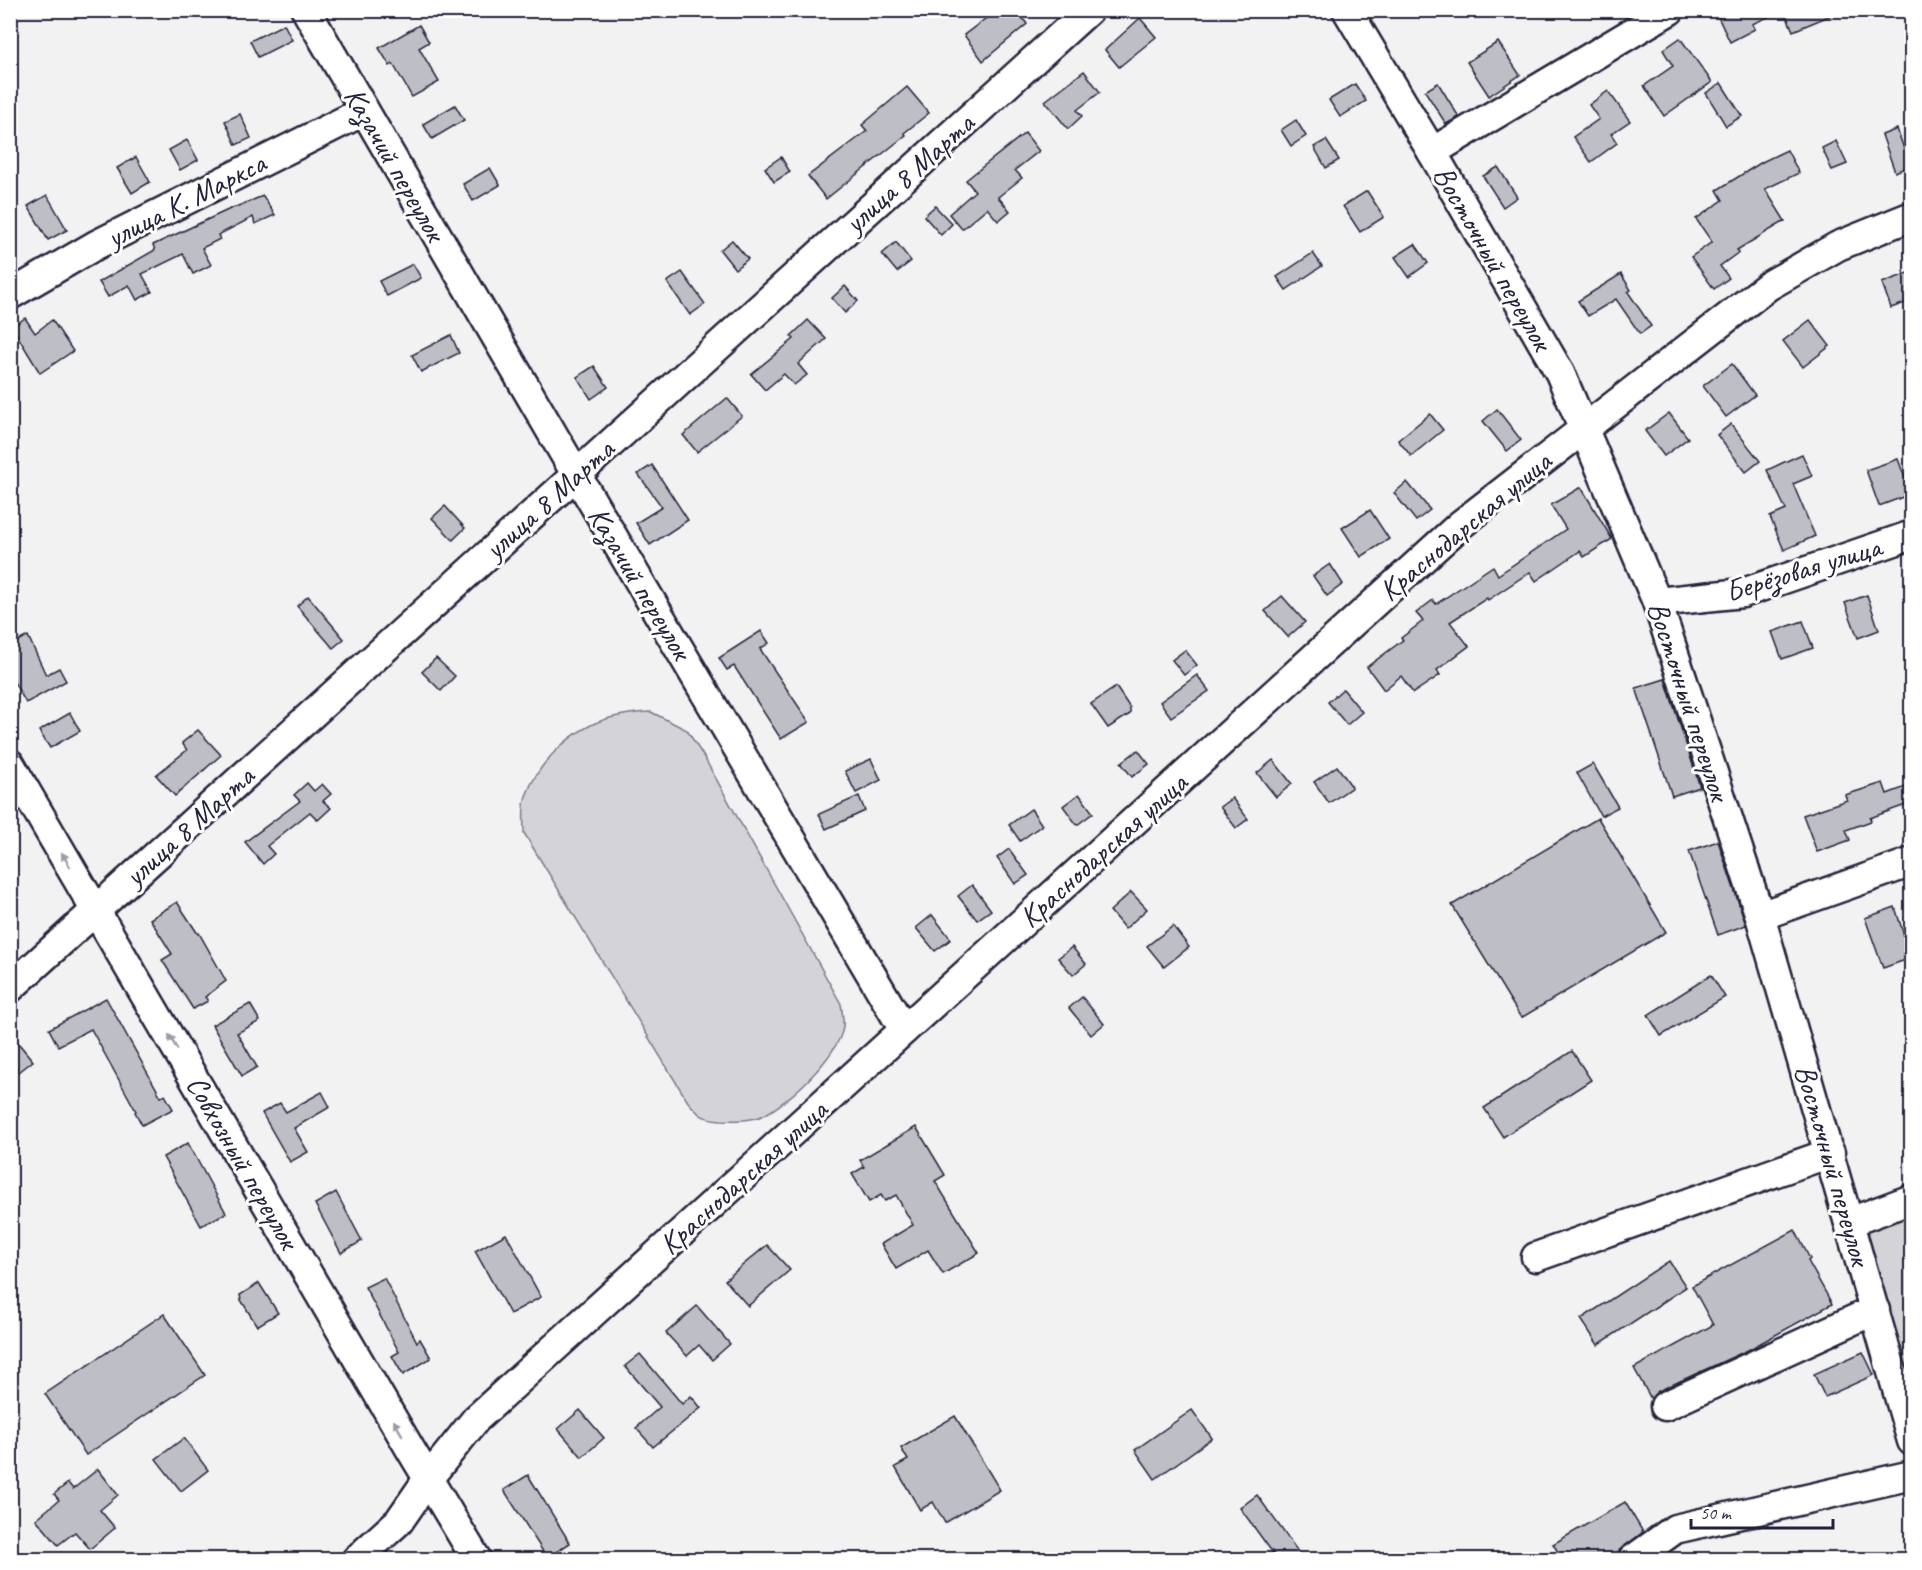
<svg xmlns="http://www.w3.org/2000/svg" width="1922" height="1570" font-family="Caveat,sans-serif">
  <rect width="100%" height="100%" fill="#f2f2f3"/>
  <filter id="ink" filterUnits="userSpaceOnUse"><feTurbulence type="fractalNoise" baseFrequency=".0167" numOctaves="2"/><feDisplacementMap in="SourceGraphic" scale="12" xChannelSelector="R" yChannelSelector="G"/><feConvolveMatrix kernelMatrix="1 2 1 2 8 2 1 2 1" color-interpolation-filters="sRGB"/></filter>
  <g filter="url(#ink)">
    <g fill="#d3d3d8" stroke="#7a7a8a" stroke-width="1.5">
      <path d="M651,712l36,18 18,29 136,245c1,7 3,16 2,23 -3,27 -61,84 -87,91 -12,3 -46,4 -55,-3 -5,-3 -9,-9 -13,-13l-164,-269c0,-11 -2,-26 2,-37 11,-30 37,-57 65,-71 18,-9 40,-12 60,-13z"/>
      <path d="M1911,1207v190l-45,-165 8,-12z"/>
    </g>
    <g fill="#bebec6" stroke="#22223b" stroke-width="1.5">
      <path d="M997,10h20l10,14 -44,37 -19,-26z"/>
      <path d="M1731,10h53l-32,14 3,5 -25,13 -12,-25z"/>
      <path d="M1784,10h57v1l-48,20z"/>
      <path d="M1140,18l16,19 -37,30 -14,-17z"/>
      <path d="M284,24l8,16 -34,17 -8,-16z"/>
      <path d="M419,25l10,17 -10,6 20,34 -27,15 -19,-33 -3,2 -11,-18z"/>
      <path d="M1680,38l32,44 -48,34 -20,-30 29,-20 -10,-16z"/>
      <path d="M1498,42l22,33 -31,21 -22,-34z"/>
      <path d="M1084,71l16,21 -23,18 5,6 -14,13 -23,-28z"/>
      <path d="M1438,83l21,34 -13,7 -21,-33z"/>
      <path d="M1721,83l21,33 -16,10 -20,-33z"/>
      <path d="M1355,84l11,17 -26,16 -11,-17z"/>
      <path d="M907,87l22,26 -25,20 2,2 -80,64 -18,-23 59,-45 -5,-6z"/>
      <path d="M1608,91l22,30 -19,13 6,9 -26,19 -18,-25 26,-18 -10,-14z"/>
      <path d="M455,105l9,15 -32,19 -9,-15z"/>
      <path d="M240,114l11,24 -15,7 -11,-24z"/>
      <path d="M1296,120l10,16 -15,10 -10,-16z"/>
      <path d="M1897,129l13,37 -15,6 -13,-37z"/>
      <path d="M1025,133l14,18 -24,19 7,8 -24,19 12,14 -12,10 -11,-13 -25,21 -13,-15 26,-23 -9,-11z"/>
      <path d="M187,140l11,20 -18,10 -11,-20z"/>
      <path d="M1326,140l13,20 -13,8 -12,-21z"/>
      <path d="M1836,141l11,23 -15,6 -10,-22z"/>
      <path d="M1787,150l12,23 -34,16 20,32 -48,29 2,2 -19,14 9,12 -15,11 -23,-32 21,-15 -16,-23 27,-19 -6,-10 45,-28z"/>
      <path d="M136,157l14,25 -18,11 -15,-25z"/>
      <path d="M781,157l9,15 -16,10 -9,-14z"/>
      <path d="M1498,167l19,30 -14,10 -20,-31z"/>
      <path d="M490,168l10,17 -27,16 -10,-17z"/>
      <path d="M1367,191l17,26 -24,15 -17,-26z"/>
      <path d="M47,195l20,35 -19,10 -20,-34z"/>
      <path d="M263,196l12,19 -20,9 -2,-7 -35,18 2,4 -18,9 9,17 -18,9 -10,-20 -41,20 10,18 -15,8 -8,-15 -21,12 -9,-15 56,-32 -2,-5 75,-35z"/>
      <path d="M935,206l17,18 -11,11 -17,-19z"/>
      <path d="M732,240l16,19 -13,10 -15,-19z"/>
      <path d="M896,242l15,19 -14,11 -15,-18z"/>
      <path d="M1415,244l13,19 -19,14 -14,-20z"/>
      <path d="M1313,253l9,13 -36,24 -9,-13z"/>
      <path d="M413,264l8,14 -34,18 -8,-15z"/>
      <path d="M682,272l23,32 -15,11 -23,-33z"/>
      <path d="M1911,272v29l-20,7 -9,-25z"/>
      <path d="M1621,274l10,16 -3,2 23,34 -11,8 -24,-35 -28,17 -10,-15z"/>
      <path d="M845,286l13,15 -13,12 -13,-15z"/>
      <path d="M25,318l10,15 17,-13 21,31 -33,22 -28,-46z"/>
      <path d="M808,320l18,19 -28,25 9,11 -13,10 -10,-11 -19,16 -14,-16 43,-35 -3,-3z"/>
      <path d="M1810,320l20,26 -27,21 -20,-26z"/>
      <path d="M451,335l8,18 -38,19 -9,-17z"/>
      <path d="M1732,364l23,31 -29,22 -23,-31z"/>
      <path d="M594,366l14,21 -17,12 -14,-22z"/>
      <path d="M727,398l15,18 -45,36 -14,-17z"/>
      <path d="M1497,409l24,31 -14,11 -24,-30z"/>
      <path d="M1669,413l19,25 -24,18 -19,-25z"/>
      <path d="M1430,414l13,16 -32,26 -13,-16z"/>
      <path d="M1731,424l29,37 -14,11 -29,-37z"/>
      <path d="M1802,454l10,22 -19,8 22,52 -31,14 -14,-33 16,-7 -19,-40z"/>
      <path d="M1898,459l13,35 -32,12 -13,-36z"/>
      <path d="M652,465l36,55 -38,25 -14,-22 26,-16 -24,-33z"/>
      <path d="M1407,482l23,28 -14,11 -22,-28z"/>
      <path d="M1581,487l31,52 -28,18 -4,-6 -44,30 -6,-9 -42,28 -1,-2 -37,24 19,24 -32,24 3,5 -27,18 -12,-17 -17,14 -17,-23 36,-27 -2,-2 22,-17 -7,-8 17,-13 3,4 57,-38 5,9 68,-46 -15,-24z"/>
      <path d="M445,506l20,22 -12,12 -21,-22z"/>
      <path d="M1370,510l19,29 -28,18 -19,-29z"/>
      <path d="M1330,564l13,20 -16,12 -14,-20z"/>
      <path d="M1867,595l12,35 -21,8 -13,-35z"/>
      <path d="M308,596l36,43 -11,9 -36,-42z"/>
      <path d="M1282,596l23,26 -17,15 -23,-26z"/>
      <path d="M1803,621l10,27 -31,11 -10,-27z"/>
      <path d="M761,631l8,12 -9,6 49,73 -28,17 -47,-73 -7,4 -8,-12z"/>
      <path d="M28,636l18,39 13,-7 7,13 -40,22 -16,-28v-30z"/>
      <path d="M1185,650l12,15 -13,10 -12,-15z"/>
      <path d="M436,658l19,18 -14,15 -19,-19z"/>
      <path d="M1197,675l12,16 -38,26 -11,-15z"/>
      <path d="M1665,679l35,108 -28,9 -36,-108z"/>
      <path d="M1116,687l14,21v6l-22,14 -17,-24z"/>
      <path d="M1343,689l19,23 -15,13 -19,-23z"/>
      <path d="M70,713l10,18 -30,17 -11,-17z"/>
      <path d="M198,730l23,25 -46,41 -19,-21 31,-25 -5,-7z"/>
      <path d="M1138,750l11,14 -17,13 -11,-14z"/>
      <path d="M871,759l10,21 -25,13 -11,-22z"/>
      <path d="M1273,760l19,24 -16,13 -19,-24z"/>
      <path d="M1593,764l25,43 -17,9 -24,-43z"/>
      <path d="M1337,766l15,21 -23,16 -15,-21z"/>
      <path d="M307,783l7,8 8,-7 9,10 -8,7 8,7 -13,12 -8,-8 -43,34 7,8 -11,10 -18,-22 55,-41 -6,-6z"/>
      <path d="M1883,783l4,11 24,-9v18l-41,15 1,3 -25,9 4,10 -33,12 -14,-37 44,-15 -2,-5z"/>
      <path d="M1079,794l14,19 -16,12 -14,-19z"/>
      <path d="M859,796l6,15 -39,18 -7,-15z"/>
      <path d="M1232,798l16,21 -12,9 -16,-21z"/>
      <path d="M1031,809l11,16 -22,16 -11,-16z"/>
      <path d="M1598,818l68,114 -145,86 -69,-113z"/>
      <path d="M1718,841l28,84 -28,10 -29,-84z"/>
      <path d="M1009,849l19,26 -13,9 -18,-26z"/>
      <path d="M972,885l19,25 -14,10 -19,-24z"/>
      <path d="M1131,892l16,17 -22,20 -15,-18z"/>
      <path d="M177,902l21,32 1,-1 27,48 -21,16 3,4 -15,8 -31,-49 10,-6 -22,-35z"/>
      <path d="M1895,907l16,51 -28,10 -18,-50z"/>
      <path d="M932,915l19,24 -16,12 -19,-23z"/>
      <path d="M1173,926l16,21 -25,20 -17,-21z"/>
      <path d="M1072,947l14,17 -13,11 -15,-17z"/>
      <path d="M1711,975l14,22 -64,39 -13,-21z"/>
      <path d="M1082,997l22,27 -13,11 -22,-27z"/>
      <path d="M106,998l55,99 4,-2 8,14 -31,16 -7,-13 1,-1 -45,-82 -33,17 -9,-17z"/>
      <path d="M250,1004l10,17 -23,12 20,34 -15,9 -30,-51z"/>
      <path d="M10,1033l23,28 -14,11 -9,-11z"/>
      <path d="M1572,1051l19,29 -88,57 -19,-29z"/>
      <path d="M322,1092l8,15 -36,21 14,24 -18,10 -28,-49 18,-10 6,9z"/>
      <path d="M916,1127l29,48 -10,6 44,72 -36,21 -15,-24 -32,19 -15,-25 32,-19 -17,-30 -11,6 -4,-6 -12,7 -17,-28 12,-7 -4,-7z"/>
      <path d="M188,1143l38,70 -25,13 -38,-69z"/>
      <path d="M336,1192l26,49 -21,12 -26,-49z"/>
      <path d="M1795,1230l15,29 -2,2 24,43 -84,46 -90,41 -7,8 -17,-31 79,-43 -21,-39z"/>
      <path d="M506,1234l35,63 -31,17 -35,-63z"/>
      <path d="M767,1245l23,25 -42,36 -23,-26z"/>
      <path d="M1669,1261l17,26 -88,58 -17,-26z"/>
      <path d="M384,1278l33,64 3,-3 11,19 -28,17 -11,-19 7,-4 -34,-65z"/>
      <path d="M259,1283l19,30 -21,13 -16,-26 -1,-5z"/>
      <path d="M697,1306l33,38 -18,16 -13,-15 -12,11 -21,-23z"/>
      <path d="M164,1314l41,61 -119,80 -41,-61z"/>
      <path d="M1863,1352l11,23 -49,22 -11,-23z"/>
      <path d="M640,1354l42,50 9,-8 10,12 -48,39 -17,-19 24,-21 -35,-41z"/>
      <path d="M580,1410l24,28 -22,19 -24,-28z"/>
      <path d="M1192,1410l20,28 -57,41 -20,-29z"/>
      <path d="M955,1416l45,74 -55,33 -12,-21 -13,8 -25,-43 13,-7 -7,-12z"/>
      <path d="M184,1438l24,32 -27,21 -25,-32z"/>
      <path d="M98,1469l20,26 -18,15 15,18 -25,21 -15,-17 -17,13 -22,-26 23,-19 -5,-6 14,-11 5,6z"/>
      <path d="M528,1475l42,68 -23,15 -43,-68z"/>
      <path d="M1257,1495l47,65h-26l-38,-52z"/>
      <path d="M1625,1502l18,30 -35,28h-45l-10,-16z"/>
    </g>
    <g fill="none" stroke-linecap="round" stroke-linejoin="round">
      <defs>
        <g id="minor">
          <path d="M306,10l270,464 328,556"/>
          <path d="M1347,10l85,142 128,221 97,229 103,314 152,525"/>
          <path d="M1432,152l238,-142"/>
          <path d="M10,295l86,-50 268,-134"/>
          <path d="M1657,602l86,-9 169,-58"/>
          <path d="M10,764l402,688 65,108"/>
          <path d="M1760,916l152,-54"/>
          <path d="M10,988l1079,-978"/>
          <path d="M1850,1222l62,-23"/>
          <path d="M1536,1257l294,-104"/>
          <path d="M1665,1406l210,-96"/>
          <path d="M356,1560l43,-39 29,-42 48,-60 984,-894 308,-239 70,-40 74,-30"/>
          <path d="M1632,1560l43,-31 237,-54"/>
        </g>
      </defs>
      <use href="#minor" stroke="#22223b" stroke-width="33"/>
      <use href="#minor" stroke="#fff" stroke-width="28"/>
    </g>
    <defs><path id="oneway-solid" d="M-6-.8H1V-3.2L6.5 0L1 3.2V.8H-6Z" transform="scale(1.5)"/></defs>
    <g fill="#9c9ca7">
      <use href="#oneway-solid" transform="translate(66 860) rotate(-120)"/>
      <use href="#oneway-solid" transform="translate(173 1042) rotate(-120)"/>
      <use href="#oneway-solid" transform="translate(398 1428) rotate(-120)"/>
    </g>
  </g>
  <g text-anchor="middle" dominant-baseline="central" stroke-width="6" stroke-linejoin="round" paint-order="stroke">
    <g font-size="30" fill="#22223b" stroke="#fff">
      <text transform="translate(395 164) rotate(60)">Казачий переулок</text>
      <text transform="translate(909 173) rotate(-42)">улица 8 Марта</text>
      <text transform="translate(186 200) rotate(-27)">улица К. Маркса</text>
      <text transform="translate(1493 258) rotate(60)">Восточный переулок</text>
      <text transform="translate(549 499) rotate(-42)">улица 8 Марта</text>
      <text transform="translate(1465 526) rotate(-40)">Краснодарская улица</text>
      <text transform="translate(1803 569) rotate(-17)">Берёзовая улица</text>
      <text transform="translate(640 583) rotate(59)">Казачий переулок</text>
      <text transform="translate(1689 701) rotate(72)">Восточный переулок</text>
      <text transform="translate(189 826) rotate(-42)">улица 8 Марта</text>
      <text transform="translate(1103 850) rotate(-42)">Краснодарская улица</text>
      <text transform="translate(243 1162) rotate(60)">Совхозный переулок</text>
      <text transform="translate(1833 1165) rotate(74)">Восточный переулок</text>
      <text transform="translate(743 1177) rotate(-42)">Краснодарская улица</text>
    </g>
  </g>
  <rect width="1922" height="1570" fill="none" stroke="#fff" stroke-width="36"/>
  <rect x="18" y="18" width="1886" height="1534" fill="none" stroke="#22223b" stroke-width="2" filter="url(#ink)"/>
  <path d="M1691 1519v9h142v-9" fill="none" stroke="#22223b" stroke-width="3"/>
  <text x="1700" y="1519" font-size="18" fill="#22223b" stroke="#ffffff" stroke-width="4.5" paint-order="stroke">50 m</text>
</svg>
